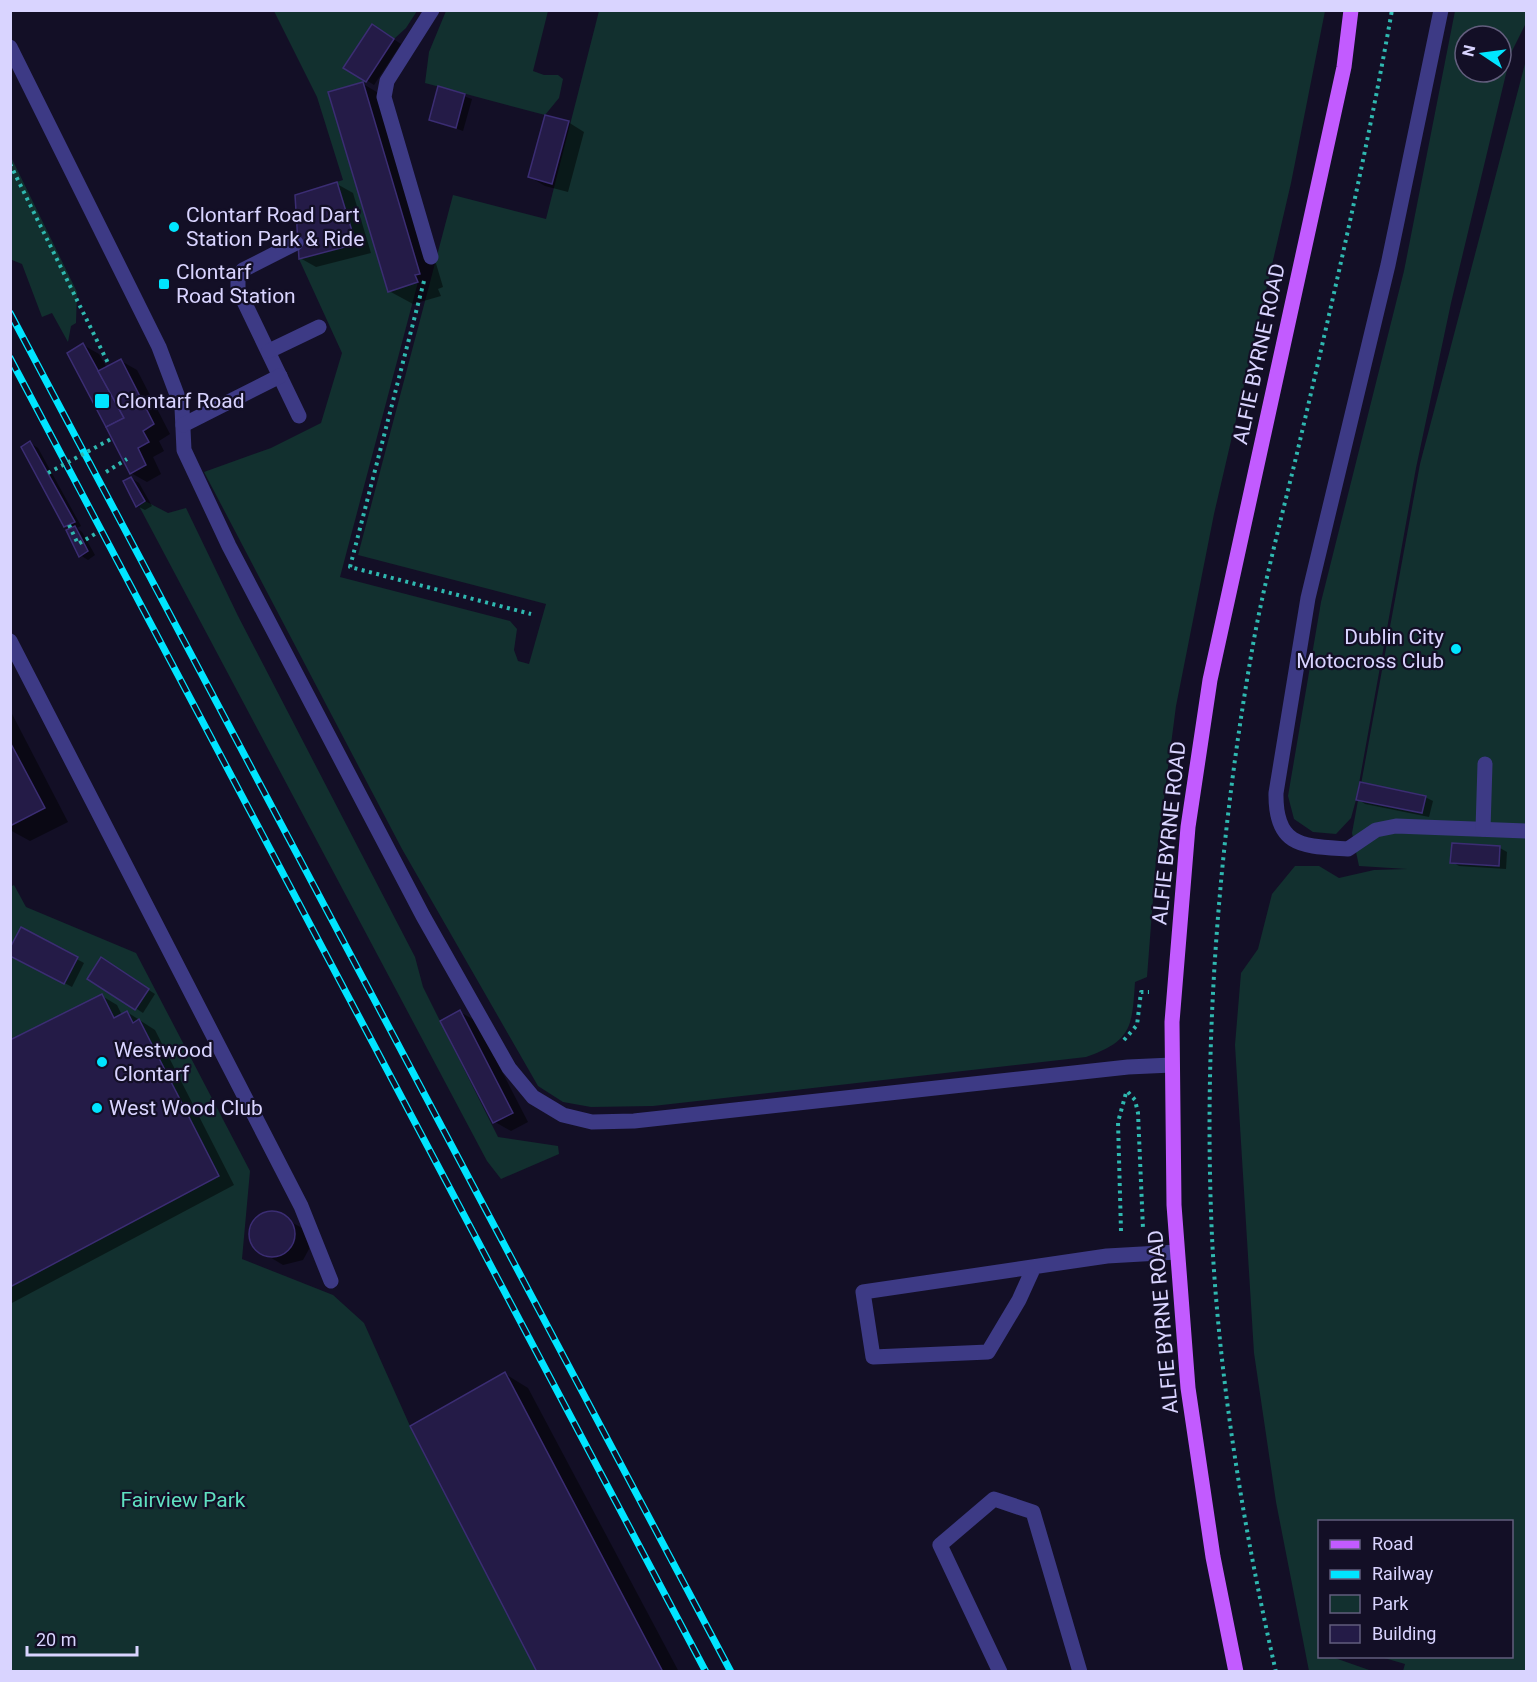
<svg xmlns="http://www.w3.org/2000/svg" width="1537" height="1682" font-family="Roboto,sans-serif">
  <rect width="100%" height="100%" fill="#130f26"/>
  <g fill="#12302f" fill-rule="evenodd">
    <path d="M274,11h143l-11,17 -12,11 -22,-15 -28,44 22,14 -37,11 59,198 30,-9 -78,295 170,44 7,8 -3,21 4,11 11,3 17,-60 -188,-49 95,-360 93,24 53,-208h726l-34,172 -77,331 -38,192 -20,154 -9,117 -12,5c-3,45 -3,59 -49,75l-433,49 -62,1 -28,-5 -25,-16 -136,-237 -198,-377 67,-24 50,-25 21,-70 -43,-94 -4,-64 48,-15 -26,-83z"/>
    <path d="M446,11h102l-15,60 11,4h14l5,4 -4,19 -14,17 -120,-32 4,-31z"/>
    <path d="M1455,11h71v12l-15,30 -60,250 -35,165 -60,332 -5,18 -15,16 -23,-2 -19,-13 -6,-23 33,-194 83,-331zM1465,36h36v36h-36z"/>
    <path d="M1526,60v1611h-123l2,-7 -24,-7 131,-1v-134h-192v85l-2,-3 2,52 12,1 40,14h-63l-33,-169 -22,-149 -19,-308 6,-72 17,-24 14,-55 23,-28h24l20,12 35,-8 33,-1 -48,-3 -7,-33 68,-369z"/>
    <path d="M11,157l66,135 -1,31 -5,3 -3,16 -16,-29 -10,4 -20,-53 -10,-4 -1,-4z"/>
    <path d="M145,501l23,12 18,-5 52,108 177,341 8,30 75,150 60,9 1,8 -58,25 -14,-18 -348,-655z"/>
    <path d="M14,885l12,22 110,46 114,218 -8,88 91,36 31,28 46,103 127,245 -526,1 -1,-785z"/>
  </g>
  <g fill="#0007">
    <path d="M380,30l21,14 -27,41 -28,-18z"/>
    <path d="M363,84l24,14 56,189 -5,2 3,7 -28,8 -24,-13z"/>
    <path d="M439,88l33,11 -9,32 -33,-12z"/>
    <path d="M568,122l16,10 -16,60 -23,-6 -15,-9z"/>
    <path d="M337,184l16,9 18,60 -55,14 -16,-9z"/>
    <path d="M83,345l16,9 8,14 14,-7 16,9 33,64 -11,7 5,10 -11,6 8,17 -14,8 -16,-9z"/>
    <path d="M30,443l8,5 43,78 -4,2 5,4 13,23 -7,5 -8,-5 -9,-26 -6,-3z"/>
    <path d="M131,478l8,5 13,23 -7,4 -8,-4z"/>
    <path d="M10,710l58,112 -38,19 -20,-11z"/>
    <path d="M1425,797l8,4 -4,16 -64,-13 -7,-5z"/>
    <path d="M1500,848l7,4 -1,17 -47,-3 -7,-4z"/>
    <path d="M22,929l62,34 -12,24 -62,-33z"/>
    <path d="M108,964l47,30 -12,19 -54,-35z"/>
    <path d="M102,996l15,9 5,10 5,-3 28,18 79,155 -224,119v-262z"/>
    <path d="M460,1012l16,9 52,101 -17,9 -16,-9z"/>
    <path d="M274,1213l30,16 4,6 1,14 -6,11 -20,5 -28,-17 -3,-6 -1,-14 9,-12z"/>
    <path d="M505,1374l23,14 151,284h-141z"/>
  </g>
  <g fill="#241b47" stroke="#3b2d73" stroke-width="1.5">
    <path d="M372,24l22,15 -28,43 -23,-14z"/>
    <path d="M363,82l57,192 -5,1 3,7 -30,10 -60,-200z"/>
    <path d="M438,86l27,8 -9,34 -27,-8z"/>
    <path d="M545,115l24,6 -17,63 -24,-7z"/>
    <path d="M337,182l19,62 -57,15 -4,-64z"/>
    <path d="M83,343l41,75 -18,9 -39,-74z"/>
    <path d="M121,359l33,65 -11,7 6,11 -11,6 8,17 -16,9 -24,-47 18,-9 -26,-47z"/>
    <path d="M30,441l45,81 -11,5 -43,-80z"/>
    <path d="M131,477l14,24 -9,6 -13,-26z"/>
    <path d="M75,526l13,25 -9,6 -13,-27z"/>
    <path d="M10,742l35,66 -35,18z"/>
    <path d="M1360,782l66,14 -4,17 -66,-13z"/>
    <path d="M1452,843l48,3 -1,20 -49,-3z"/>
    <path d="M21,927l57,30 -14,27 -54,-28v-8z"/>
    <path d="M101,957l48,32 -14,21 -48,-31z"/>
    <path d="M102,994l12,24 13,-7 6,12 6,-4 80,157 -209,111v-247z"/>
    <path d="M460,1010l53,103 -20,10 -53,-102z"/>
    <circle cx="272" cy="1234" r="23"/>
    <path d="M505,1372l158,300h-126l-127,-246z"/>
  </g>
  <g fill="none" stroke-linecap="round" stroke-linejoin="round">
    <g stroke="#2fb8b0" stroke-width="4" stroke-dasharray="3 4.5" stroke-linecap="butt">
      <path d="M10,164l99,201"/>
      <path d="M424,281l-74,286 181,47"/>
      <path d="M106,472l21,-13"/>
      <path d="M69,525l9,19 17,-10"/>
      <path d="M1124,1040l13,-15 4,-33h8"/>
      <path d="M1128,1092l7,8 3,13 5,116"/>
      <path d="M1121,1231l-3,-109 8,-29"/>
      <path d="M1276,1672c-32,-139 -57,-294 -64,-435 -9,-200 7,-402 42,-598 12,-64 29,-127 44,-190 34,-146 68,-291 94,-439"/>
    </g>
    <g stroke="#3d3a85" stroke-width="15">
      <path d="M1441,10l-53,255 -80,333 -32,195c-1,55 28,53 72,56l28,-19 20,-4 130,5"/>
      <path d="M10,47l149,300 23,61 2,42 45,96 194,370 86,152 24,29 30,18 29,7 42,-1 494,-54 44,-2"/>
      <path d="M296,243l-53,27 -5,9v10l61,127"/>
      <path d="M431,257l-47,-160 3,-16 45,-71"/>
      <path d="M269,351l50,-24"/>
      <path d="M183,425l97,-49"/>
      <path d="M10,641l291,565 30,75"/>
      <path d="M1483,829l2,-65"/>
      <path d="M1034,1267l-15,33 -31,52 -115,5 -10,-65 244,-36 70,-4"/>
      <path d="M1000,1672l-60,-127 54,-46 39,13 47,160"/>
    </g>
    <path stroke="#c25bff" stroke-width="15" d="M1236,1672l-23,-115 -25,-169 -14,-183 -2,-183 16,-195 22,-147 134,-613 7,-57"/>
    <defs>
      <g id="rail">
        <path d="M10,313l721,1359"/>
        <path d="M10,358l696,1314"/>
      </g>
    </defs>
    <use href="#rail" stroke="#00e5ff" stroke-width="7"/>
    <use href="#rail" stroke="#130f26" stroke-width="4.5" stroke-dasharray="14" stroke-linecap="butt"/>
    <path stroke="#2fb8b0" stroke-width="4" stroke-dasharray="3 4.5" stroke-linecap="butt" d="M48,473l63,-34"/>
  </g>
  <g fill="#00e5ff" stroke="#130f26" stroke-width="2">
    <circle cx="174" cy="227" r="6"/>
    <rect x="158" y="278" width="12" height="12" rx="3"/>
    <rect x="94" y="393" width="16" height="16" rx="3"/>
    <circle cx="1456" cy="649" r="6"/>
    <circle cx="102" cy="1062" r="6"/>
    <circle cx="97" cy="1108" r="6"/>
  </g>
  <g text-anchor="middle" dominant-baseline="central" stroke-width="4.5" stroke-linejoin="round" paint-order="stroke">
    <g font-size="21" fill="#d9d4ff" stroke="#130f26" text-anchor="start">
      <text x="186" y="215">Clontarf Road Dart<tspan x="186" dy="24">Station Park &amp; Ride</tspan></text>
      <text x="176" y="272">Clontarf<tspan x="176" dy="24">Road Station</tspan></text>
      <text x="116" y="401">Clontarf Road</text>
      <text x="1444" y="637" text-anchor="end">Dublin City<tspan x="1444" dy="24">Motocross Club</tspan></text>
      <text x="114" y="1050">Westwood<tspan x="114" dy="24">Clontarf</tspan></text>
      <text x="109" y="1108">West Wood Club</text>
    </g>
    <g font-size="21" fill="#d9d4ff" stroke="#130f26">
      <text transform="translate(1259 354) rotate(-78)">ALFIE BYRNE ROAD</text>
      <text transform="translate(1169 833) rotate(-84)">ALFIE BYRNE ROAD</text>
      <text transform="translate(1163 1322) rotate(-95)">ALFIE BYRNE ROAD</text>
    </g>
    <g font-size="21" fill="#5fe0c0" stroke="#130f26">
      <text x="183" y="1500">Fairview Park</text>
    </g>
  </g>
  <rect width="1537" height="1682" fill="none" stroke="#d9d4ff" stroke-width="24"/>
  <rect x="1318" y="1520" width="195" height="138" fill="#130f26" stroke="#625e7d" stroke-width="1.5"/>
  <rect x="1330" y="1540" width="30" height="9" fill="#c25bff" stroke="#625e7d" stroke-width="1.5"/>
  <text x="1372" y="1550" font-size="18" fill="#d9d4ff">Road</text>
  <rect x="1330" y="1570" width="30" height="9" fill="#00e5ff" stroke="#625e7d" stroke-width="1.5"/>
  <text x="1372" y="1580" font-size="18" fill="#d9d4ff">Railway</text>
  <rect x="1330" y="1595" width="30" height="18" fill="#12302f" stroke="#625e7d" stroke-width="1.5"/>
  <text x="1372" y="1610" font-size="18" fill="#d9d4ff">Park</text>
  <rect x="1330" y="1625" width="30" height="18" fill="#241b47" stroke="#625e7d" stroke-width="1.5"/>
  <text x="1372" y="1640" font-size="18" fill="#d9d4ff">Building</text>
  <g transform="translate(1483 54) rotate(283)"><circle r="28" fill="#130f26" stroke="#625e7d" stroke-width="1.5"/>
  <path d="M0-4.5L10 22L0 15L-10 22Z" fill="#00e5ff"/>
  <text y="-9" font-size="16" font-weight="bold" text-anchor="middle" fill="#d9d4ff">N</text>
  </g>
  <path d="M27 1646v9h110v-9" fill="none" stroke="#d9d4ff" stroke-width="3"/>
  <text x="36" y="1646" font-size="18" fill="#d9d4ff" stroke="#130f26" stroke-width="4.5" paint-order="stroke">20 m</text>
</svg>
